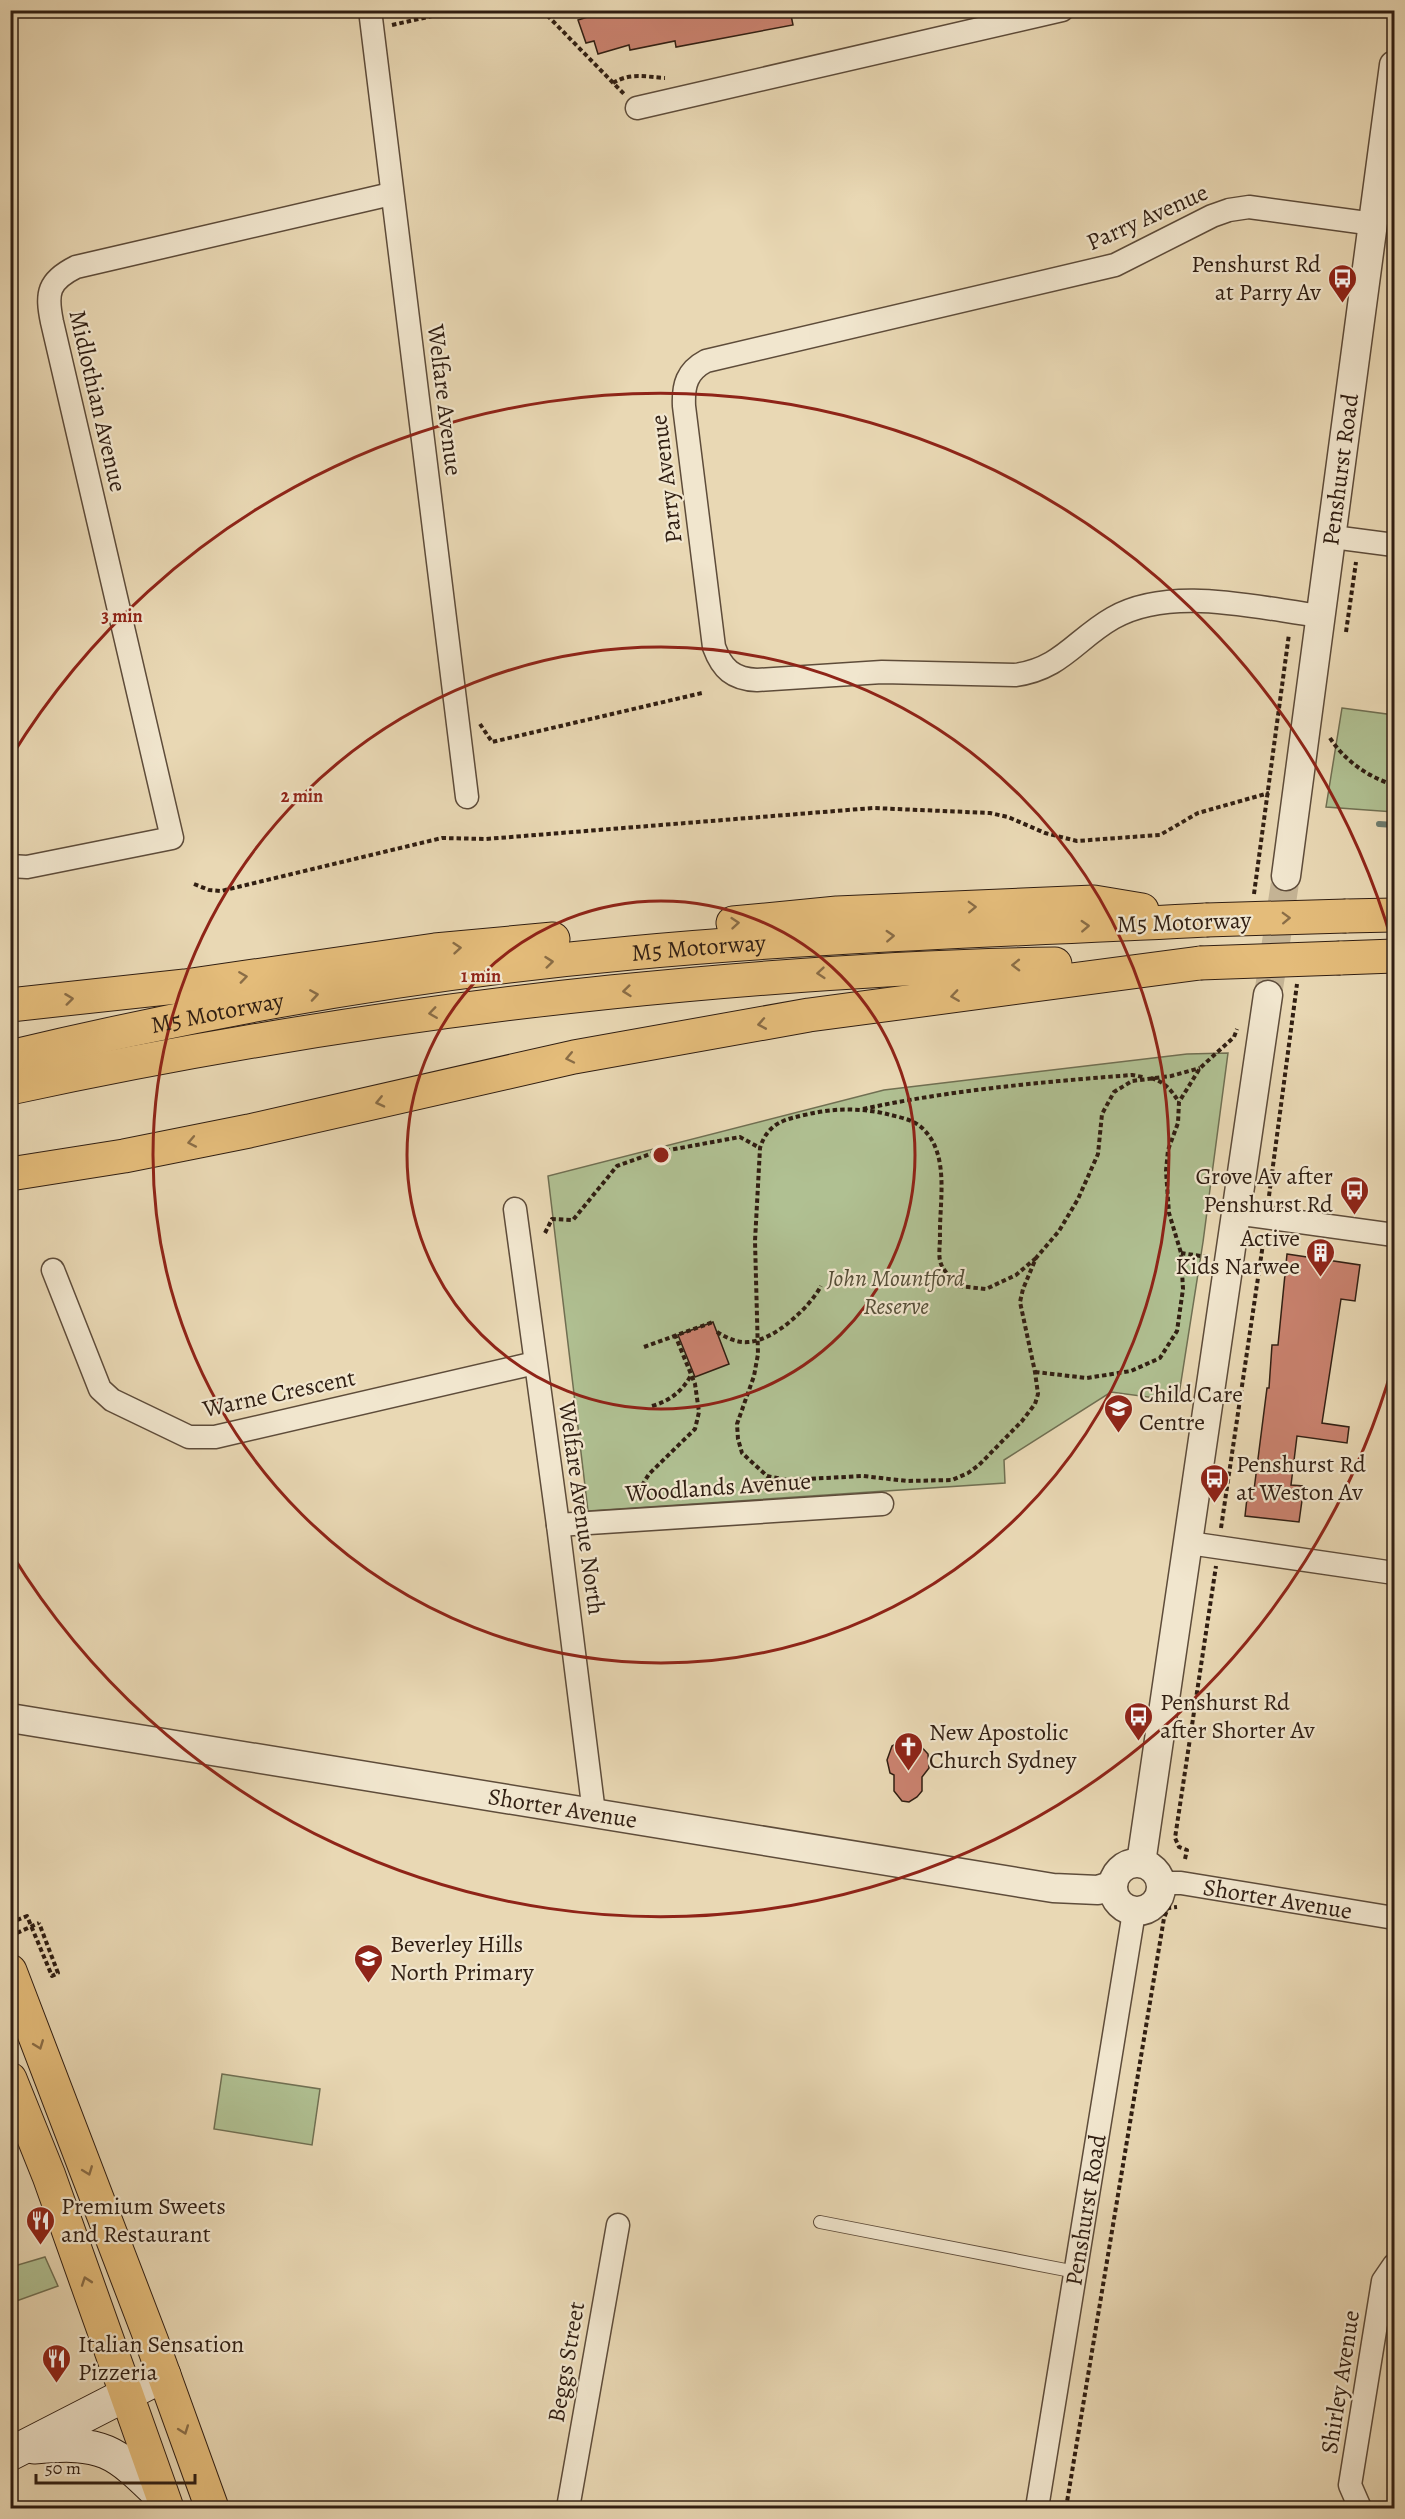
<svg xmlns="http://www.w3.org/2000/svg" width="1405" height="2519" font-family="Alegreya,serif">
  <rect width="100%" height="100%" fill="#e9d8b4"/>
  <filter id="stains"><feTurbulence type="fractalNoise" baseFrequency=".00333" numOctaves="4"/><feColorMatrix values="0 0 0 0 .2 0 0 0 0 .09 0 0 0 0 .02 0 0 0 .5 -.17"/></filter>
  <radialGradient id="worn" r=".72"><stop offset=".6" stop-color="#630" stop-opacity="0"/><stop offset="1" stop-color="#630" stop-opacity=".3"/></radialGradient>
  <g fill="#b0c092" stroke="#706f52" stroke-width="1.5">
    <path d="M1342,708l52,7v97l-68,-5z"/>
    <path d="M1228,1053l-25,189 -25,159 -67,-9 -107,68 1,23 -417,28 -40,-335 336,-86 303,-36z"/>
    <path d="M222,2074l98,15 -8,56 -98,-16z"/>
    <path d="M45,2257l13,29 -47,17v-36z"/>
  </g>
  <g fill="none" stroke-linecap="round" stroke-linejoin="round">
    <path stroke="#6e7c6e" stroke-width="6" d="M1379,824l15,1"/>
  </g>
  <g fill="#ca826f" stroke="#301e12" stroke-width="1.5">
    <path d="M610,10l1,4 15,-4h164l3,15 -117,22 -1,-6 -45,9 -1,-5 -31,9 -4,-13 -8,2 -8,-23z"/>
    <path d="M1287,1254l73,11 -5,36 -14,-2 -19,124 27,4 -2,16 -50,-7 -6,49 13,1 -5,36 -54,-6 3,-27 6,1 13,-102h2l3,-43h6z"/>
    <path d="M713,1322l16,42 -34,13 -17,-42z"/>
    <path d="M916,1741l12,13 1,14 -7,9v14l-5,6 -8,5 -7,-1 -8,-10v-16l-4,-2 -3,-13 5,-14 7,-4z"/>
  </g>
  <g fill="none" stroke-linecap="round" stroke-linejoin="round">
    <path stroke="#c4b394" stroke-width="28" stroke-dasharray="28 14" stroke-linecap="butt" d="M1268,995l18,-119"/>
    <defs>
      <path id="service" d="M820,2222l256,50"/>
      <g id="minor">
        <path d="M370,10l97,787"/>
        <path d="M637,108l425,-98"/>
        <path d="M1333,537l61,8"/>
        <path d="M1321,616c-65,-8 -150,-31 -208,2 -37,21 -52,51 -98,57l-133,-3 -125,8c-24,-1 -35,-11 -43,-33l-30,-241c-1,-21 3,-35 22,-45l409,-96 97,-49 17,-6 20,-3 125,17"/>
        <path d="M10,866l17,1 145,-29 -120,-516c-6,-29 -4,-41 24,-55l315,-73"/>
        <path d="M515,1209l43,316 36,288"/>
        <path d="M1235,1213l159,22"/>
        <path d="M53,1270l47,119 12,11 77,37h26l320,-74"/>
        <path d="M558,1525l324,-21"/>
        <path d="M1189,1543l205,30"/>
        <path id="s1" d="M1161,1883h20l213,35"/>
        <path d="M568,2508l50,-283"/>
        <path id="s2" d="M1037,2508l97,-596"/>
        <path d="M1360,2508l-10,-23 33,-204 11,-16"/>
      </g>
      <g id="tertiary">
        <path id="s3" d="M1286,876l108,-811"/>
        <path id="s4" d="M10,1718l1043,170 45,2 15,-5"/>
        <circle cx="1137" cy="1887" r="24"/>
        <path d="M1141,1863l127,-868"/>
      </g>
      <g id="secondary">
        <path d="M34,2447c70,-6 80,3 128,50"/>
        <path d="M10,2454l154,-79"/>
      </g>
      <g id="trunk">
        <path d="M10,1971l142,371 60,166"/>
        <path d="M10,2079l39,97 118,332"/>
      </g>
      <g id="motorway">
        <path d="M1346,916l48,-1"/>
        <path d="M733,923l104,-10 257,-11 48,8"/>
        <path d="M1340,958l54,-2"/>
        <path d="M10,1005l175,-19 250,-36 118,-11"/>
        <path id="s5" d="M10,1057c205,-49 412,-85 621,-104 191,-18 384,-23 575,-33"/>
        <path d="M10,1088c199,-43 399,-75 601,-96 148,-15 295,-26 444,-28"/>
        <path d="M10,1174l114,-18 125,-25 325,-74 235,-42 391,-52"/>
      </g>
    </defs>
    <use href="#service" stroke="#5e4c3a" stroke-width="14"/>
    <use href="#minor" stroke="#5e4c3a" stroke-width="25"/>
    <use href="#tertiary" stroke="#5e4c3a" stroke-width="31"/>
    <use href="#secondary" stroke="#301e12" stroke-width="35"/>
    <use href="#trunk" stroke="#301e12" stroke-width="35"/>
    <use href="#motorway" stroke="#301e12" stroke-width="35"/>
    <g stroke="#301e12" stroke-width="4" stroke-dasharray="4.5 3" stroke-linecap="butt">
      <path d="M542,10l82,84"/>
      <path d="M392,25l67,-15"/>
      <path d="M613,83c18,-11 32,-6 52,-5"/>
      <path d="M1346,632l10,-70"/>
      <path d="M480,724l12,18 210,-49"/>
      <path d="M1330,738c15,23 38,39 64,47"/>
      <path d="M194,884l15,6 12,1 221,-53 44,1 387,-31 117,5 18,4 37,16 32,8 40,-3 43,-3 38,-22 71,-20"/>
      <path d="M1254,894l35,-260"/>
      <path d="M1151,1078c14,4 20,12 28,24"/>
      <path d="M863,1109c88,-19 179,-27 269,-34l11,2"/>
      <path d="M1269,1196l28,-212"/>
      <path d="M545,1233l7,-14 21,1 44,-54 36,-13 87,-16 20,11"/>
      <path d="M1181,1253l26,4"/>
      <path d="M1036,1258l-20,17 -30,14 -28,-3c-5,-7 -14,-14 -17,-22 -3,-7 -1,-19 -1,-27 -1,-35 11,-84 -19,-110 -9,-8 -23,-10 -34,-13 -25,-6 -53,-6 -78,0 -23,5 -41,8 -49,34l-5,93 3,113 -4,22 -17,48 1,15 4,14 25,23 20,4 76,-4 44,5 45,-1 16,-7 11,-8 43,-44 13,-17 3,-10 -3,-22 -15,-70 3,-13 13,-31 23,-27 19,-32 20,-45 4,-40 12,-22 18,-11 39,-5 29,-8"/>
      <path d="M717,1332c10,6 20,11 31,10 26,-1 62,-35 73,-56"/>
      <path d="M644,1347l69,-25"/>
      <path d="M1035,1372l52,6 44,-7 29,-13 17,-27 6,-42 -2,-36 -12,-40 -3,-42 2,-21 10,-27 1,-21 21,-34 34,-31 3,-8"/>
      <path d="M652,1406c17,-5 30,-14 39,-31"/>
      <path d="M634,1498l15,-24 46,-45 4,-17 -4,-28 -20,-49"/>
      <path d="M1221,1528l42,-284"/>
      <path d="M1185,1859l2,-9 -8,-3 -4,-9 41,-272"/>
      <path d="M17,1933l22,-10"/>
      <path d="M1066,2508l98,-590 4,-10 9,-1"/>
    </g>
    <use href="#service" stroke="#f1e6ce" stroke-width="12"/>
    <use href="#minor" stroke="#f1e6ce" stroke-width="22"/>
    <use href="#tertiary" stroke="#f1e6ce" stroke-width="28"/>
    <use href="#secondary" stroke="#f1e6ce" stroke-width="33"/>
    <use href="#trunk" stroke="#e4bc7a" stroke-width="33"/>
    <use href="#motorway" stroke="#e4bc7a" stroke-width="33"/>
    <defs>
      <g id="motorway-bridge">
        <path d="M1206,920l140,-4"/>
        <path d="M1200,963l140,-5"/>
      </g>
    </defs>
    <use href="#motorway-bridge" stroke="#301e12" stroke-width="35" stroke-linecap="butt"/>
    <path stroke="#301e12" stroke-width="4" stroke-dasharray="4.5 3" stroke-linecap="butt" d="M10,1923l17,-7 25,60 6,-3 -19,-50"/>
    <use href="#motorway-bridge" stroke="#e4bc7a" stroke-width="33"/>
  </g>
  <defs><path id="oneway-chevron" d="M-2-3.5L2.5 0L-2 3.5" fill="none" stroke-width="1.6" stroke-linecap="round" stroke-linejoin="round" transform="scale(1.5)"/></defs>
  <g stroke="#8a6d46">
    <use href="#oneway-chevron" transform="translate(972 907) rotate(-2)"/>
    <use href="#oneway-chevron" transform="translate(1286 918) rotate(-2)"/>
    <use href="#oneway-chevron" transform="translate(735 923) rotate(-5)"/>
    <use href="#oneway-chevron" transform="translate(1085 926) rotate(-3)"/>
    <use href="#oneway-chevron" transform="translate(890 936) rotate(-3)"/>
    <use href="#oneway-chevron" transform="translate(457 948) rotate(-5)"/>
    <use href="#oneway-chevron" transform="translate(549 962) rotate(-6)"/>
    <use href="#oneway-chevron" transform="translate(1016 965) rotate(179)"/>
    <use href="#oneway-chevron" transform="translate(821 973) rotate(175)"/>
    <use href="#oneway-chevron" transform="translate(243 977) rotate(-8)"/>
    <use href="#oneway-chevron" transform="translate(627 991) rotate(174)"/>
    <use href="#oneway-chevron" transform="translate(314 995) rotate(-9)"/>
    <use href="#oneway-chevron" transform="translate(955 996) rotate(172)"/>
    <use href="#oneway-chevron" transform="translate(69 999) rotate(-7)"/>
    <use href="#oneway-chevron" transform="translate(433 1013) rotate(172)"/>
    <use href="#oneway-chevron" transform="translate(762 1024) rotate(170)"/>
    <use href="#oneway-chevron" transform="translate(570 1058) rotate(168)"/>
    <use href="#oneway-chevron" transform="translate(380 1102) rotate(167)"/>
    <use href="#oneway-chevron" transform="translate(192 1142) rotate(169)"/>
    <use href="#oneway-chevron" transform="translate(39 2045) rotate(69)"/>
    <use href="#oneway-chevron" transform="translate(88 2171) rotate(69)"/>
    <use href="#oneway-chevron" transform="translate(86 2281) rotate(-109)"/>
    <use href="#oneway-chevron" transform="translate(184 2430) rotate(70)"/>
  </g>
  <g fill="none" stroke="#8f2418" stroke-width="3">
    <circle cx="661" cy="1155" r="254"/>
    <circle cx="661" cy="1155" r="508"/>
    <path d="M1393 1365A762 762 0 0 1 11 1553M11 757A762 762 0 0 1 1393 945"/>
  </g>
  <defs>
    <symbol id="bus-pin" viewBox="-11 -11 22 30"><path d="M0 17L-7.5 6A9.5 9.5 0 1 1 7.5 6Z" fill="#8f2418" stroke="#f1e6ce"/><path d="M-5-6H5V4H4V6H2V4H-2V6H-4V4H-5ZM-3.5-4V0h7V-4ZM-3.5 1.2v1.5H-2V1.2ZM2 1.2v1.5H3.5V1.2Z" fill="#fff"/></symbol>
    <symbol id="building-pin" viewBox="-11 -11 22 30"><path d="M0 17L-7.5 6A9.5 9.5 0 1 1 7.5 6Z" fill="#8f2418" stroke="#f1e6ce"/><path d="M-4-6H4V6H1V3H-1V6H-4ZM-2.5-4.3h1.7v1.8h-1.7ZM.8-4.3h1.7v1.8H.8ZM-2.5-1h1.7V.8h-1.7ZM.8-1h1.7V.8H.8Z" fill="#fff"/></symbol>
    <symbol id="school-pin" viewBox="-11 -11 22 30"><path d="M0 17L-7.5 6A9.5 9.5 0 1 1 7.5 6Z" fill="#8f2418" stroke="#f1e6ce"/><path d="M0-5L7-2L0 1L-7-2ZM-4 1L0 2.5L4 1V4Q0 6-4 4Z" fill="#fff"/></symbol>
    <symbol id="church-pin" viewBox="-11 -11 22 30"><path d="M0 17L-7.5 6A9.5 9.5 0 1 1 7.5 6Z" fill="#8f2418" stroke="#f1e6ce"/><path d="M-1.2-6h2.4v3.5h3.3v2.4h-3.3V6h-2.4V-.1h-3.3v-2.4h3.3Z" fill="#fff"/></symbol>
    <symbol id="restaurant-pin" viewBox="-11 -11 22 30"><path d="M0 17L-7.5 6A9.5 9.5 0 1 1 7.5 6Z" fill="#8f2418" stroke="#f1e6ce"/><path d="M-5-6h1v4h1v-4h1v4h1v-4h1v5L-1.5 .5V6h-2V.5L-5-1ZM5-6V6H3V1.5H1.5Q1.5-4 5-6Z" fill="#fff"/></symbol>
  </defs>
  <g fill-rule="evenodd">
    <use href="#bus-pin" x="1326" y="262" width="33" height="45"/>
    <use href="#bus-pin" x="1338" y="1174" width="33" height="45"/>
    <use href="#building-pin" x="1304" y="1236" width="33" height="45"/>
    <use href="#school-pin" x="1102" y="1392" width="33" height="45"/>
    <use href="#bus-pin" x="1198" y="1462" width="33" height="45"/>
    <use href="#bus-pin" x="1122" y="1700" width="33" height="45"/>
    <use href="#church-pin" x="892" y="1730" width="33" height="45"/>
    <use href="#school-pin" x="352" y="1942" width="33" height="45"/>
    <use href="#restaurant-pin" x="24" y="2204" width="33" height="45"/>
    <use href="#restaurant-pin" x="40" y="2342" width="33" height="45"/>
  </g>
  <g text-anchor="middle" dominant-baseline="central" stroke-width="4.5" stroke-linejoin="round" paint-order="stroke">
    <g font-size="24" fill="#301e12" stroke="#f1e6ce">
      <text transform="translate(1147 217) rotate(-24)">Parry Avenue</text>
      <text transform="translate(445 400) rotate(83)">Welfare Avenue</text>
      <text transform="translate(98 401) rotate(77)">Midlothian Avenue</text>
      <text stroke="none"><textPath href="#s3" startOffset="410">Penshurst Road</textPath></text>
      <text transform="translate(666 479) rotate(-97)">Parry Avenue</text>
      <text transform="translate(1184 922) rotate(-2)">M5 Motorway</text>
      <text stroke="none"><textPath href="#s5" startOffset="698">M5 Motorway</textPath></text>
      <text stroke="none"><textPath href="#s5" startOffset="212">M5 Motorway</textPath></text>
      <text transform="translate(279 1393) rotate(-12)">Warne Crescent</text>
      <text transform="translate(718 1487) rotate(-4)">Woodlands Avenue</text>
      <text transform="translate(582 1508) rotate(82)">Welfare Avenue North</text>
      <text stroke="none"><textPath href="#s4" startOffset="560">Shorter Avenue</textPath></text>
      <text stroke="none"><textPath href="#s1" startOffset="118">Shorter Avenue</textPath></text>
      <text stroke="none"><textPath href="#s2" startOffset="302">Penshurst Road</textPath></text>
      <text transform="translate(566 2362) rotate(-80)">Beggs Street</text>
      <text transform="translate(1340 2382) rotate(-81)">Shirley Avenue</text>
    </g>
    <g font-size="24" fill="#301e12" stroke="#f1e6ce" text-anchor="start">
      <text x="1321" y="264" text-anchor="end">Penshurst Rd<tspan x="1321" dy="28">at Parry Av</tspan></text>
      <text x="1333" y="1176" text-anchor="end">Grove Av after<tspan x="1333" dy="28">Penshurst Rd</tspan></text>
      <text x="1300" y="1238" text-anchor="end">Active<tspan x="1300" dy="28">Kids Narwee</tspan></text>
      <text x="1139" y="1394">Child Care<tspan x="1139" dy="28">Centre</tspan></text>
      <text x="1236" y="1464">Penshurst Rd<tspan x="1236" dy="28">at Weston Av</tspan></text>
      <text x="1160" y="1702">Penshurst Rd<tspan x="1160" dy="28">after Shorter Av</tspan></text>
      <text x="929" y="1732">New Apostolic<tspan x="929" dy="28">Church Sydney</tspan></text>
      <text x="390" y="1944">Beverley Hills<tspan x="390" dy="28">North Primary</tspan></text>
      <text x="61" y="2206">Premium Sweets<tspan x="61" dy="28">and Restaurant</tspan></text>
      <text x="78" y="2344">Italian Sensation<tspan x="78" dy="28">Pizzeria</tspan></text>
    </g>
    <g font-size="24" font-style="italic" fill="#564f38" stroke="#f1e6ce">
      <text x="896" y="1278">John Mountford<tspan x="896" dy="28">Reserve</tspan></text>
    </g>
  </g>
  <circle cx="661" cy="1155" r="9" fill="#8f2418" stroke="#f1e6ce" stroke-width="3"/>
  <g font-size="18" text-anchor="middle" font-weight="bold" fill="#8f2418" stroke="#f1e6ce" stroke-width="4.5" stroke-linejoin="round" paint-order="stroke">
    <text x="122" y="622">3 min</text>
    <text x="302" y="802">2 min</text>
    <text x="481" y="982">1 min</text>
  </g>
  <rect width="1405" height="2519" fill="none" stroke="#e9d8b4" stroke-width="36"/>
  <rect x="12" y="12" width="1381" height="2495" fill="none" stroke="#301e12" stroke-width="3"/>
  <rect x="18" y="18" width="1369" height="2483" fill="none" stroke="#301e12" stroke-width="1.5"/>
  <path d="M36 2474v9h159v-9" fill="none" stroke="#301e12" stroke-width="3"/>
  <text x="45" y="2474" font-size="18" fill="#301e12" stroke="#f1e6ce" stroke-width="4.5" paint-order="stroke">50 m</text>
  <rect width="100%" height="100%" filter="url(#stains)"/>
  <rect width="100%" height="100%" fill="url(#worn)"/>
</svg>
